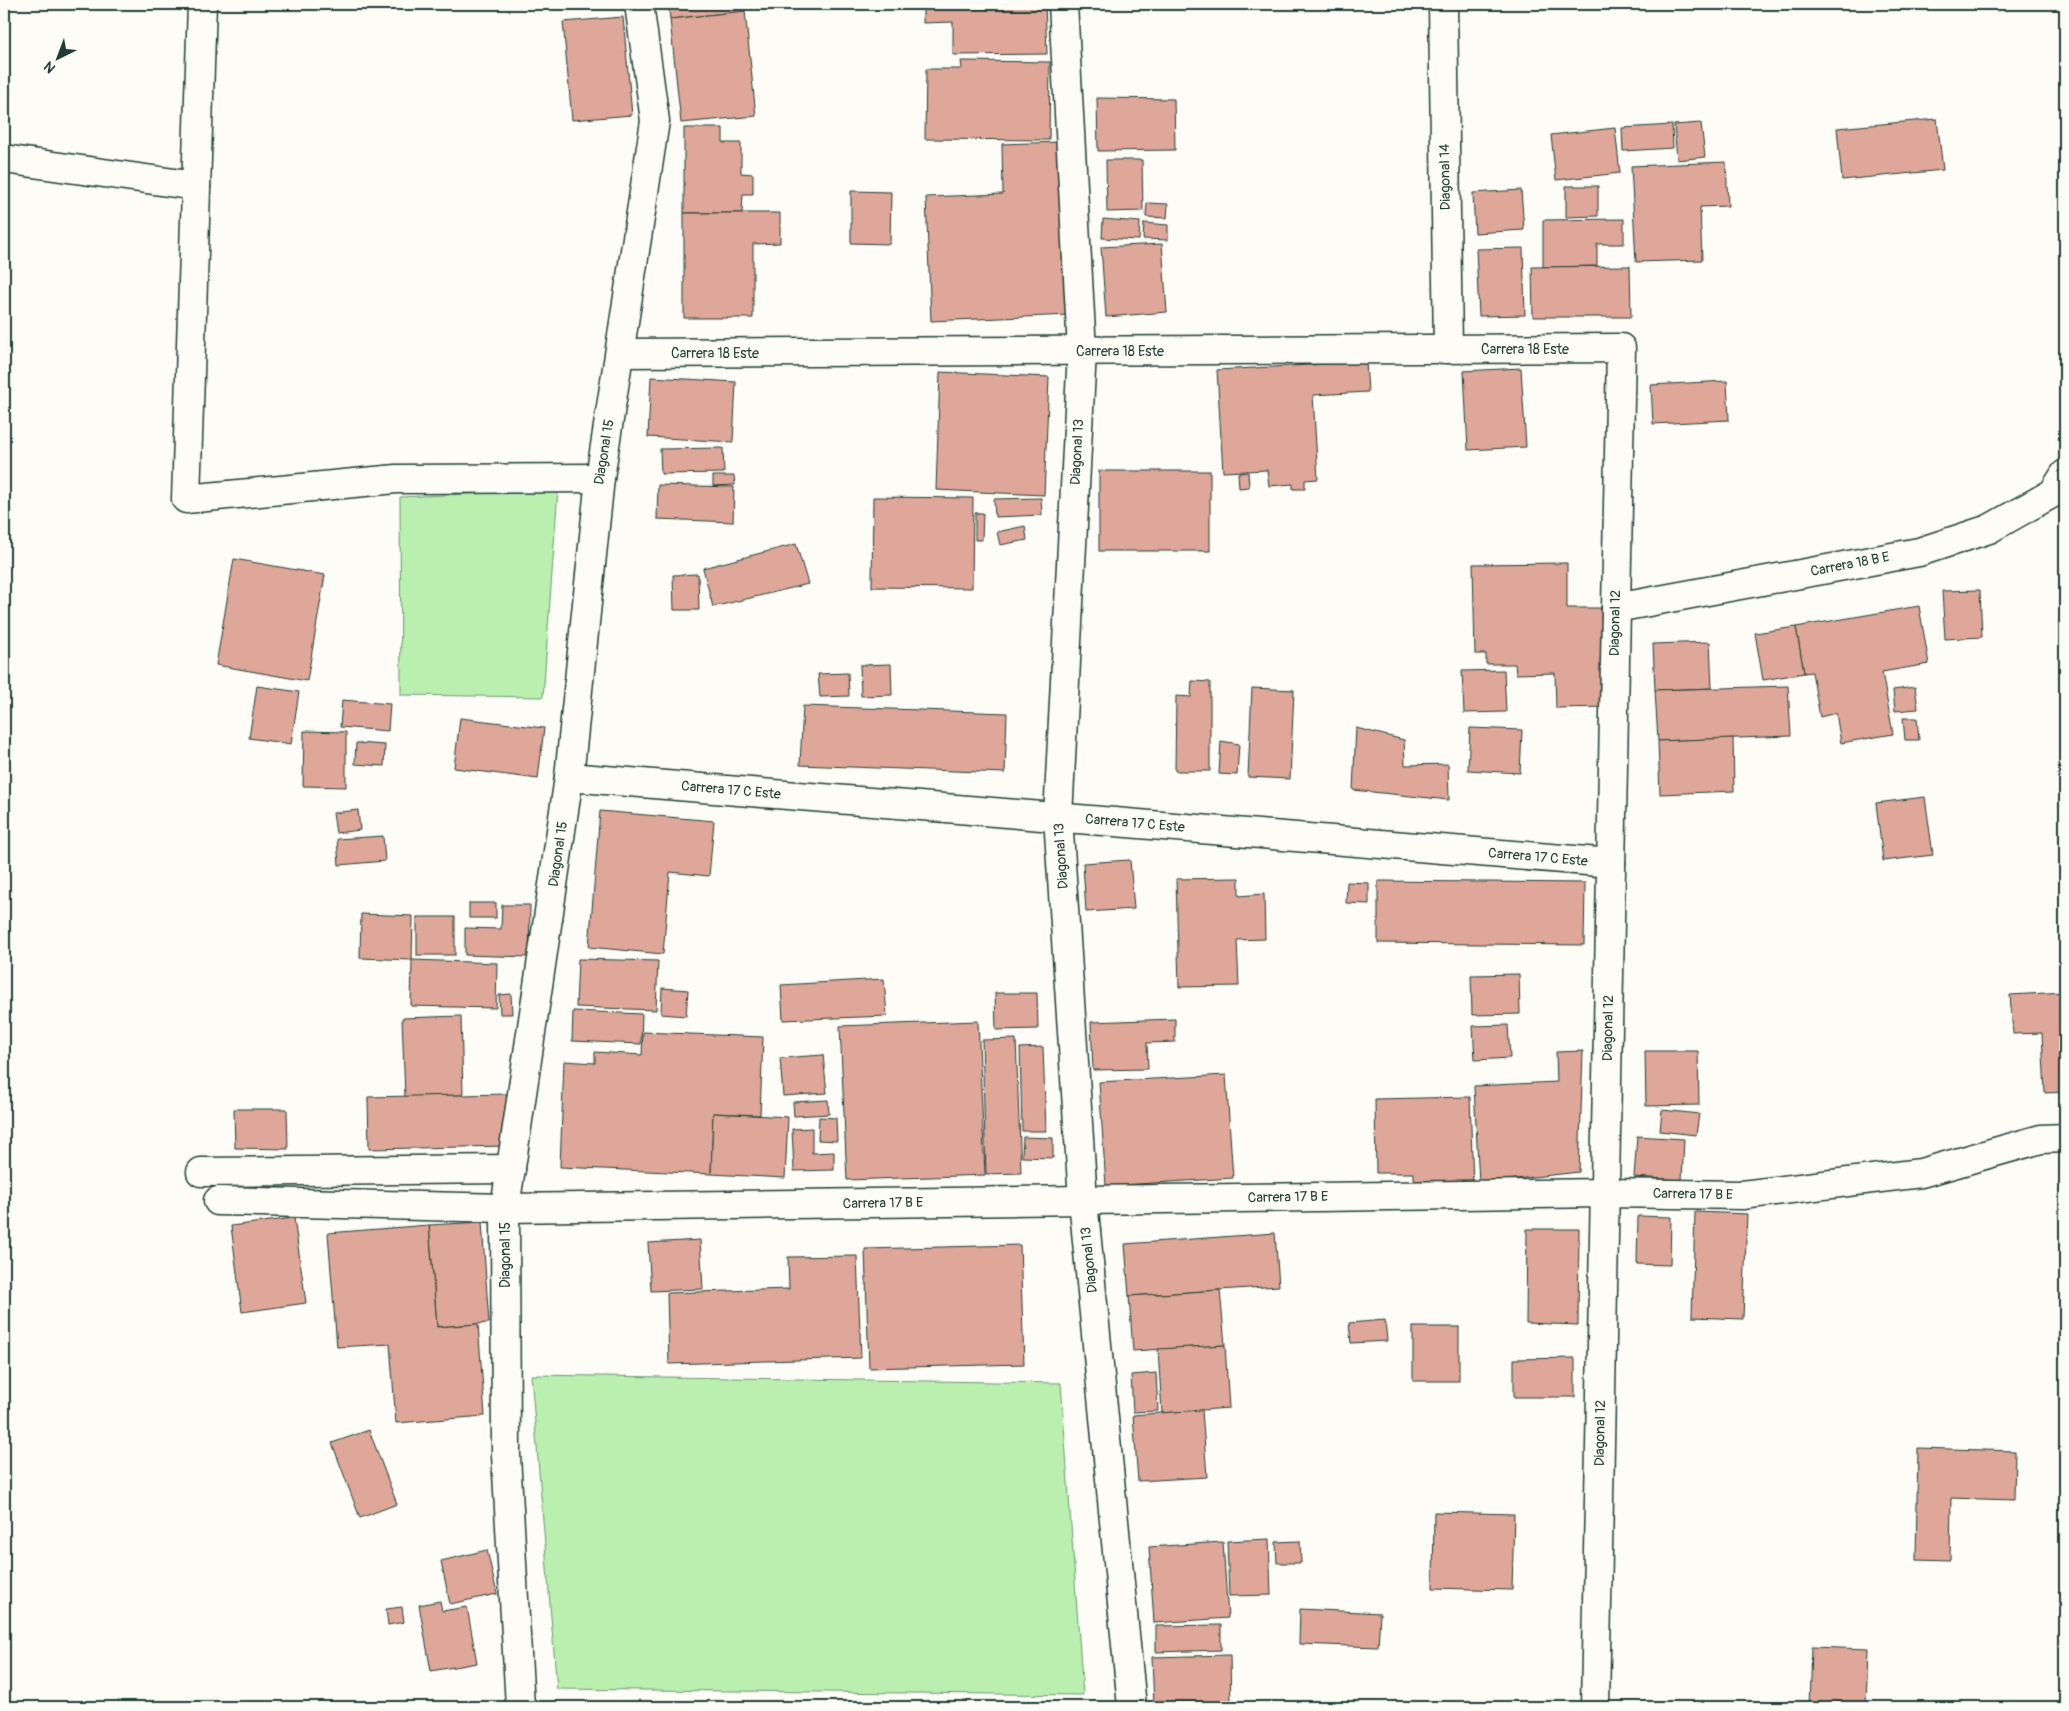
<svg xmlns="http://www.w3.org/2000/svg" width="2069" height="1711" font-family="Pangolin,sans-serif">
  <rect width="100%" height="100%" fill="#fdfcf7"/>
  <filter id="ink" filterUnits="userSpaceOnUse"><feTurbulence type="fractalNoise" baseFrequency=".02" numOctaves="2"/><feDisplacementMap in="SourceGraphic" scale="10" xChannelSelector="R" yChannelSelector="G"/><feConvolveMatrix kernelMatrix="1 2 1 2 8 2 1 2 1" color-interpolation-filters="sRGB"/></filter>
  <g filter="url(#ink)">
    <g fill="#baefb0" stroke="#6c9672">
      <path d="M558,490l-15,207 -142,-2 -1,-198z"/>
      <path d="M531,1375l530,8 22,312 -526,-6z"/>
    </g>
    <g fill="#dfa799" stroke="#1f3d34">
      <path d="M668,4h77v7l-75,8z"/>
      <path d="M923,4h122l2,50 -94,1v-33l-30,1z"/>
      <path d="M745,11l11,105 -75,7 -11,-104z"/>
      <path d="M623,17l9,98 -60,5 -9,-98z"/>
      <path d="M961,61l89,1 -1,78 -124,-1 1,-70h36z"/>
      <path d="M1097,98l77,1 1,51 -77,1z"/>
      <path d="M1937,119l6,51 -101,10 -5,-52z"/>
      <path d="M1701,123l4,34 -28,3 -3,-35z"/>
      <path d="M1672,125l1,23 -50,3 -1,-23z"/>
      <path d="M684,128h39v15h18v30l12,1v20h-10l-1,19h-58z"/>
      <path d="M1615,128l5,45 -64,7 -5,-45z"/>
      <path d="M1061,142l9,173 -139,6 -5,-124 77,-3 -1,-50z"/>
      <path d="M1106,160h36l1,51 -36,1z"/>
      <path d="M1726,162l2,44 -28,1 2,53 -66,2 -5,-96z"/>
      <path d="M1566,186h32v30l-32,1z"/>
      <path d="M1521,190l3,40 -49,3 -2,-40z"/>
      <path d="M851,191l40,1 -1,52 -39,-1z"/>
      <path d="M1147,203l21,1 -1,14 -21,-1z"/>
      <path d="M684,213h96v30l-27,1v74h-69z"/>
      <path d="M1103,219l37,3 -1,18 -37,-2z"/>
      <path d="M1624,219v25h-27v22l-54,1v-47z"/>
      <path d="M1144,223l24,2v15l-25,-1z"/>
      <path d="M1162,244l5,68 -61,5 -5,-70z"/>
      <path d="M1523,248l2,67 -46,1 -3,-67z"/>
      <path d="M1630,266l1,51h-98l-1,-50z"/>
      <path d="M1366,362l2,30 -55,3 5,84 -13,1v9h-12v-5l-24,2 -2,-16 -44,2 -6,-102z"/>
      <path d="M1521,368l5,79 -58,3 -4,-79z"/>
      <path d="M940,372l109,5 -5,118 -108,-5z"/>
      <path d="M651,377l85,5 -3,60 -85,-5z"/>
      <path d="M1727,381l2,39 -76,4 -2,-39z"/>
      <path d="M723,448l1,25 -63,1 -1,-25z"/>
      <rect x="1099" y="471" width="111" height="80"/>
      <path d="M1248,472l1,15 -10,1 -1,-15z"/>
      <path d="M713,476h21l1,9 -22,1z"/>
      <path d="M658,485l76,2 -1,35 -76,-3z"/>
      <path d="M873,497l100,1 -1,90 -100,-1z"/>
      <path d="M1041,498l1,17 -47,2 -1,-18z"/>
      <path d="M975,513h8l-1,27h-7z"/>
      <path d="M1025,526l2,14 -27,5 -3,-13z"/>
      <path d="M796,544l12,40 -95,23 -10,-39z"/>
      <path d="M234,559l91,16 -18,106 -91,-16z"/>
      <path d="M1567,563v45h42l2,99 -55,1 -1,-35 -39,1 -1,-10h-29v-10h-11l-2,-90z"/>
      <path d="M698,574l1,36h-25l-1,-35z"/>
      <path d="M1980,590l2,47 -37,2 -3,-48z"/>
      <path d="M1919,606l10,58 -47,8 11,62 -52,9 -5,-30 -16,4 -8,-45 -8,1 -8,-46z"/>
      <path d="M1796,627l8,46 -41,7 -8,-47z"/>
      <path d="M1710,642l2,46 -57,2 -2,-46z"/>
      <path d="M891,664l1,31 -31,1 -1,-31z"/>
      <path d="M1504,670l2,42 -42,1 -2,-42z"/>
      <path d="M848,673l1,23 -29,1 -2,-23z"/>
      <path d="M1192,681l18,1v89h-35l1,-75 15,1z"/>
      <path d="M257,686l42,6 -8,52 -42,-6z"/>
      <path d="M1788,686l3,50 -133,5 -3,-51z"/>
      <path d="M1915,687l3,22 -23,2 -2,-21z"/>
      <path d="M1252,688l42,2 -4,89 -42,-2z"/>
      <path d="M342,700l48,4 -2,27 -48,-4z"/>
      <path d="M803,706l204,7 -2,60 -205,-8z"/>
      <path d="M460,718l84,10 -6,51 -84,-11z"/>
      <path d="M1903,718h14l2,22h-14z"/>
      <path d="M1356,728l48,12 1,25 43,-1 1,36 -96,-10z"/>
      <path d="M1470,728l52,2 -2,43 -52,-3z"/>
      <path d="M304,731l42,1v55l-43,-1z"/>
      <path d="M1733,738l1,53 -74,3 -2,-53z"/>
      <path d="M1221,741l18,3 -2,31 -18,-1z"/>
      <path d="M356,743l29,2 -1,21 -29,-2z"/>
      <path d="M1925,797l8,58 -50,6 -7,-58z"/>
      <path d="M358,810l2,20 -24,3 -3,-20z"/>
      <path d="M600,811l114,10 -5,55 -39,-4 -7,82 -74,-7z"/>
      <path d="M383,836l2,25 -46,4 -2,-26z"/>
      <path d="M1130,860l4,49 -48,3 -3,-49z"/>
      <path d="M1239,878v18l25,-2 1,45 -28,1 2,46 -60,1 -3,-108z"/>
      <path d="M1378,881l207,2 -1,62 -206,-2z"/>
      <path d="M1347,882l22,1v21l-23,-1z"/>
      <rect x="469" y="903" width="27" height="15"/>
      <path d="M502,905h28l-1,52 -64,-2v-27l36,1z"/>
      <path d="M361,914l52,2 -1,44 -52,-2z"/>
      <rect x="417" y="917" width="38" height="38"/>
      <path d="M578,959l80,2 -2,49 -80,-3z"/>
      <path d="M412,960l85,3 -1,45 -85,-2z"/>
      <path d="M1519,974l1,40 -48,1 -1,-40z"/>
      <path d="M884,979l3,37 -104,4 -2,-35z"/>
      <path d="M662,988l26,2 -2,26 -25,-2z"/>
      <path d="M2065,992v100l-20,1 -3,-60 -29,1 -3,-39z"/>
      <path d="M995,993h42l1,36 -42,1z"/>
      <path d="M511,994l1,20h-12l-1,-19z"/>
      <path d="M573,1011l69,3 -1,30 -69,-3z"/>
      <path d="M461,1016l2,79 -58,2 -3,-79z"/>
      <path d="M1175,1019v23l-28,1 1,26 -55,1 -2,-48z"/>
      <path d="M978,1021l7,154 -138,5 -7,-154z"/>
      <path d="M1508,1025l2,33 -35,2 -2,-34z"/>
      <path d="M643,1032l120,5 -3,78 -47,-2 -2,61 -151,-7 4,-106 31,2v-11l47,3z"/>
      <path d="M1016,1039l5,134 -35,1 -4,-134z"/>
      <path d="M1043,1047l3,84h-24l-2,-83z"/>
      <path d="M1583,1051l-4,121 -100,11 -5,-97 83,-4 -1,-30z"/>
      <path d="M1645,1051h53l1,54 -53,1z"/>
      <path d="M823,1055l4,38 -44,3 -3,-38z"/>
      <path d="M1226,1075l7,103 -127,8 -7,-104z"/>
      <path d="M507,1094l1,52 -139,3 -1,-52z"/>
      <path d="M1470,1097l3,90 -59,1v-15h-38l-1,-74z"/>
      <path d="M828,1100l1,14 -35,2 -1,-14z"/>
      <path d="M234,1109h53l1,40 -53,-1z"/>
      <path d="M1662,1110l37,4 -3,21 -36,-4z"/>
      <path d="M713,1113l75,4 -3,61 -74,-4z"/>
      <path d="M819,1117l17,1 1,23 -19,-1z"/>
      <path d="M812,1128v25l22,-1v18l-40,1 -2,-42z"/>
      <path d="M1637,1136l47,3 -2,41 -48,-3z"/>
      <path d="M1023,1137l30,1v20l-31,-1z"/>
      <path d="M1695,1212l52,2 -4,105 -51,-2z"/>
      <path d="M1638,1216l33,1 -1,48 -33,-1z"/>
      <path d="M294,1218l12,85 -64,9 -11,-86z"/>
      <path d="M482,1222l7,101 -52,4 -8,-102z"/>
      <path d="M429,1225l8,102 41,-3 7,92 -89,7 -6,-79 -53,3 -9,-114z"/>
      <path d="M1527,1229h52l-1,96 -52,-2z"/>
      <path d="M1275,1233l4,53 -150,10 -4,-52z"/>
      <path d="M700,1240l3,49 -52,2 -3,-48z"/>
      <path d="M1020,1245l4,119 -155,4 -4,-119z"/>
      <path d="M857,1256l4,102 -192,6 -2,-71 122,-4 -1,-32z"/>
      <path d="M1220,1290l5,55 -92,6 -4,-55z"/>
      <path d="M1385,1320l2,21 -36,2 -2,-20z"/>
      <rect x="1413" y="1327" width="46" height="54"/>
      <path d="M1225,1345l4,63 -67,5 -4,-64z"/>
      <path d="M1575,1358v39h-61v-38z"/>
      <path d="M1156,1373l2,38 -25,1 -2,-37z"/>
      <path d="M1202,1410l5,67 -69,4 -5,-66z"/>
      <path d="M369,1430l28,74 -37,14 -28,-75z"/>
      <path d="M1918,1448l97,3 -1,49 -63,-2 -1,62 -34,-1z"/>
      <path d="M1434,1512l80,2 -2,76 -79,-2z"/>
      <path d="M1269,1539l2,56 -42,1 -2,-55z"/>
      <path d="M1300,1541l1,22h-24l-1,-21z"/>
      <path d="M1223,1542l5,76 -74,5 -5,-76z"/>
      <path d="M487,1550l10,44 -47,10 -9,-43z"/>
      <path d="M440,1601l2,10 25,-4 10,56 -46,8 -12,-66z"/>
      <path d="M402,1607l2,15 -16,3 -2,-16z"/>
      <path d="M1300,1609l80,4 -2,34 -79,-3z"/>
      <path d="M1221,1625v25l-65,2v-26z"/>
      <path d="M1812,1647l56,2 -2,58h-56z"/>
      <path d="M1230,1655l1,52h-77l-2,-50z"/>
    </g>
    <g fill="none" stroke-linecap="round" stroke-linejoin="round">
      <defs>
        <g id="street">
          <path d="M202,4l-16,495 210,-20 204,-1"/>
          <path d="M1063,4l19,347 -24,466 25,383 49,507"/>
          <path d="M1443,4l5,345"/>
          <path d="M4,159l192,27"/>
          <path d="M620,353l1001,-5 -26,1359"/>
          <path d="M1616,608l303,-56 70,-23 64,-36 12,-19"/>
          <path d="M569,777l1042,86"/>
          <path d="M201,1172l310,-3"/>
          <path d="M218,1201l287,7 1100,-15 137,2 179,-22 120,-34 24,-1"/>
          <path d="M520,1707l-14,-252 -1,-247 64,-431 31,-299 55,-357 -16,-117"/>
        </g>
      </defs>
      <use href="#street" stroke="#1f3d34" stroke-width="31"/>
      <use href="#street" stroke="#fdfcf7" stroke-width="28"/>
    </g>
  </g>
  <g text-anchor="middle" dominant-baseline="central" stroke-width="5" stroke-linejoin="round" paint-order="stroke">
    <g font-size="14" fill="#1f3d34" stroke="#fdfcf7">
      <text transform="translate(1445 177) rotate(-91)">Diagonal 14</text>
      <text x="1525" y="349">Carrera 18 Este</text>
      <text x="1120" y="351">Carrera 18 Este</text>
      <text x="715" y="353">Carrera 18 Este</text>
      <text transform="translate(604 452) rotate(-81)">Diagonal 15</text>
      <text transform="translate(1077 452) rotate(-87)">Diagonal 13</text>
      <text transform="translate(1850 564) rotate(-11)">Carrera 18 B E</text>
      <text transform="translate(1615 623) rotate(-89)">Diagonal 12</text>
      <text transform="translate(731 790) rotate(5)">Carrera 17 C Este</text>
      <text transform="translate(1135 823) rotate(5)">Carrera 17 C Este</text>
      <text transform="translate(558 854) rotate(-82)">Diagonal 15</text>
      <text transform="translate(1061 856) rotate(-94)">Diagonal 13</text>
      <text transform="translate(1538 857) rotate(5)">Carrera 17 C Este</text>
      <text transform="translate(1608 1028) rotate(-89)">Diagonal 12</text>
      <text transform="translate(1693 1194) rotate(1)">Carrera 17 B E</text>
      <text transform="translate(1288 1197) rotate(-1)">Carrera 17 B E</text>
      <text transform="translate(883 1203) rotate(-1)">Carrera 17 B E</text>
      <text transform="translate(505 1255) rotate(-90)">Diagonal 15</text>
      <text transform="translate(1089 1260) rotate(-96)">Diagonal 13</text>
      <text transform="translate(1600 1433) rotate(-89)">Diagonal 12</text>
    </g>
  </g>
  <rect width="2069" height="1711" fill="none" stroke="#fdfcf7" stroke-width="20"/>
  <rect x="10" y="10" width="2049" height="1691" fill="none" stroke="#1f3d34" stroke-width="2" filter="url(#ink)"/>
  <g transform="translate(58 58) rotate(222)" stroke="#fdfcf7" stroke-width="4" paint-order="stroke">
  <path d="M0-4L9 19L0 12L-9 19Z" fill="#1f3d34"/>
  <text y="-8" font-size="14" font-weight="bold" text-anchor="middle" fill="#1f3d34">N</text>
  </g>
</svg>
